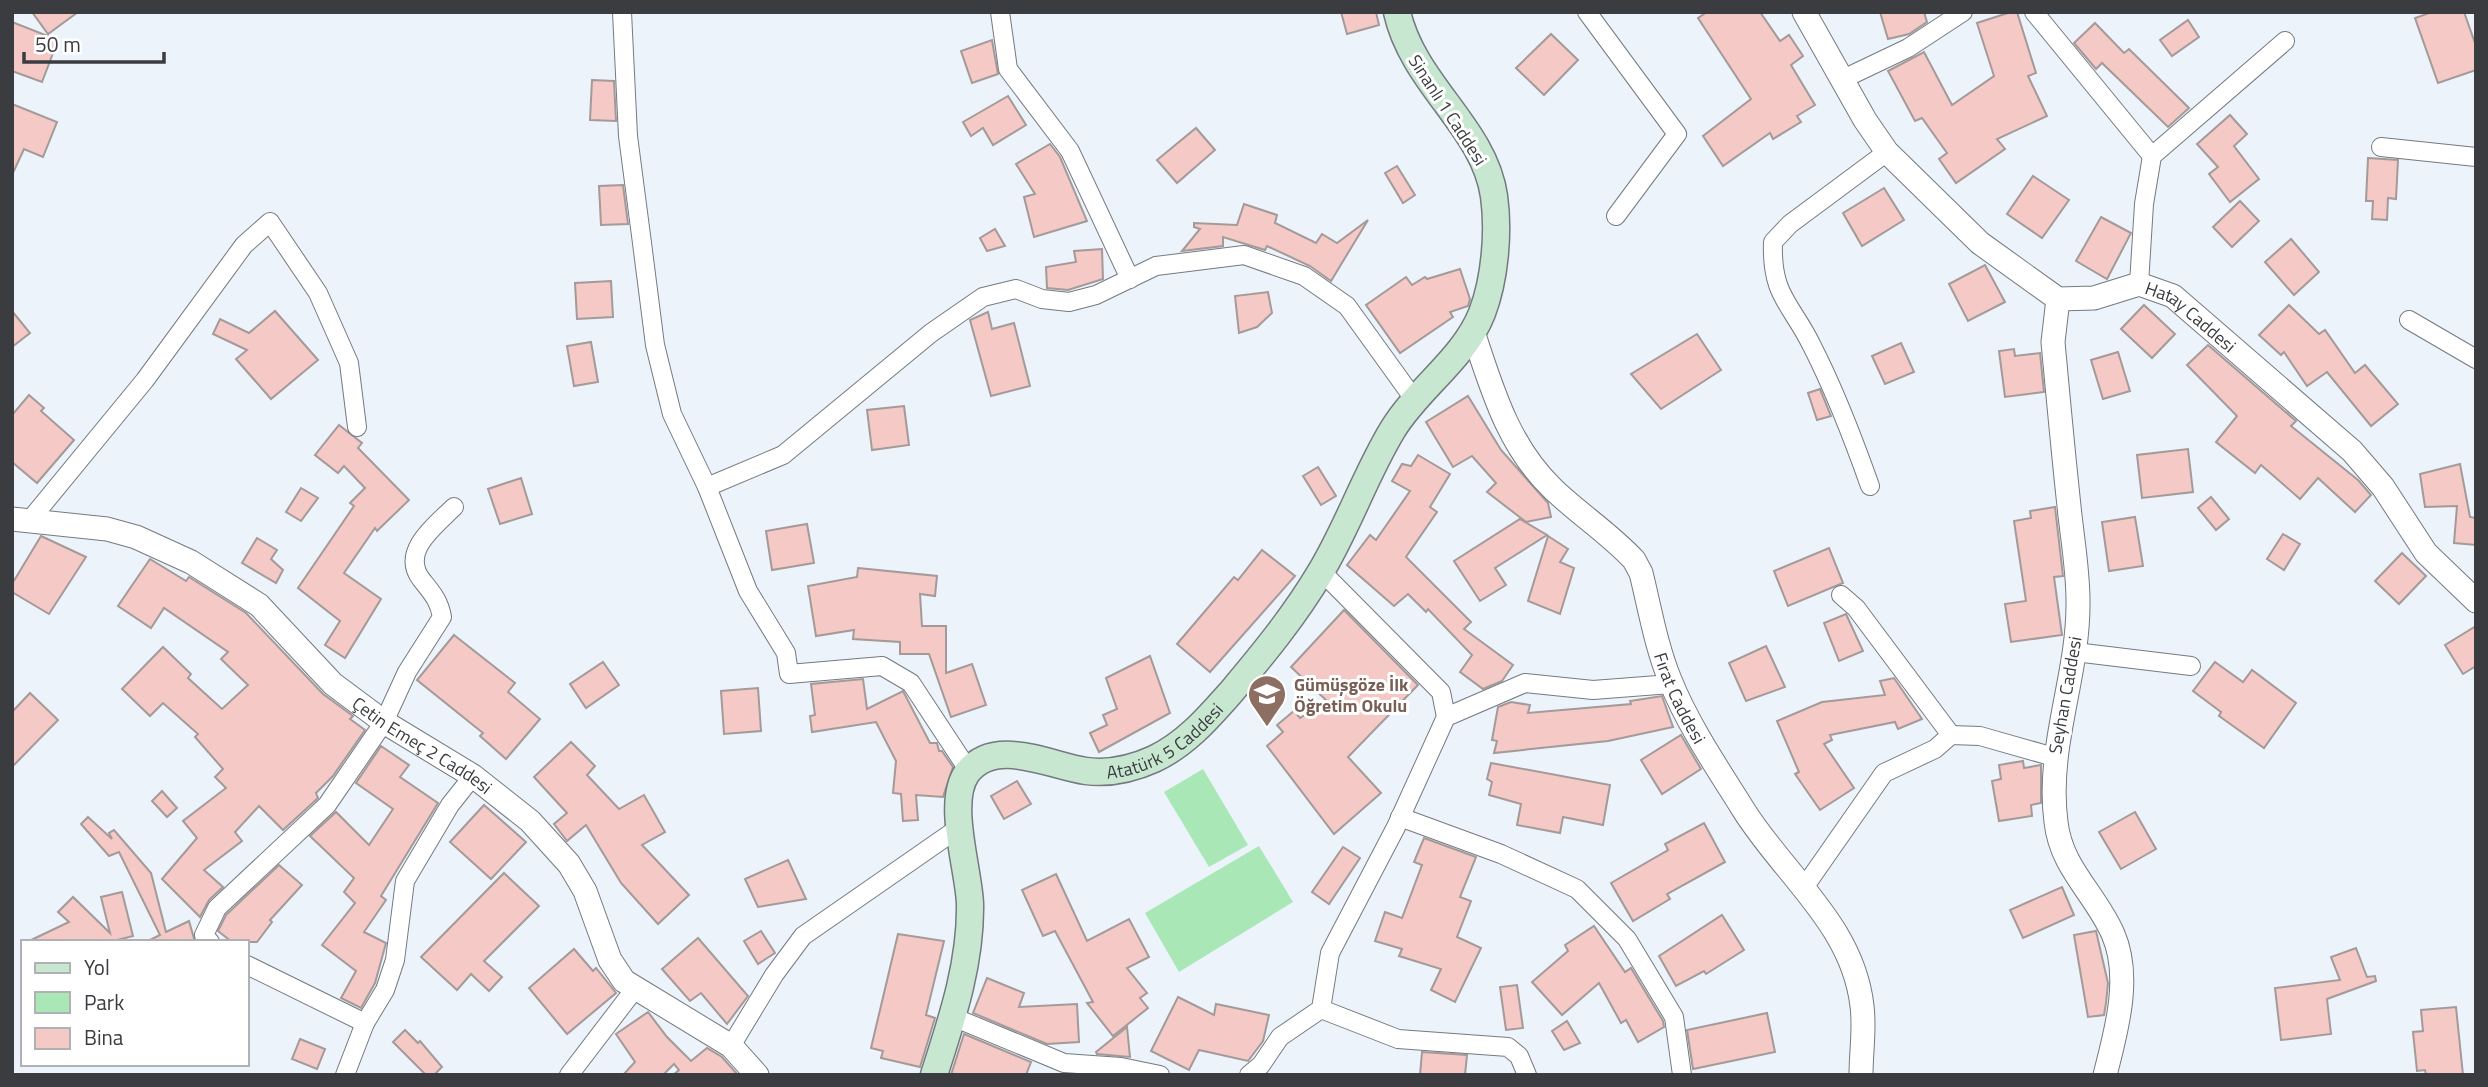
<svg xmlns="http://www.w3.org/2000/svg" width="2488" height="1087" font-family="'Titillium Web',sans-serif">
  <rect width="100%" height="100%" fill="#ecf3fa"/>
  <g fill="#aae7b7">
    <path d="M1203,769l45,76 -39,22 -45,-75z"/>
    <path d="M1259,846l34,56 -114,70 -34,-59z"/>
  </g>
  <g fill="#f4c9c6" stroke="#a39a99" stroke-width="2">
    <path d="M32,12h46l-30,22z"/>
    <path d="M1341,12h35l3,13 -32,9z"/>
    <path d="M1707,12h53l20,29 9,-6 14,21 -12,9 24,40 -18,11 4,6 -28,17 -3,-6 -47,33 -20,-30 48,-37 -53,-81z"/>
    <path d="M1880,12h44l3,10 -18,12 -21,5z"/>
    <path d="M2011,12h6l19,61 -8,3 19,40 -50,23 8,10 -49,34 -17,-24 8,-6 -25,-35 -7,3 -27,-50 36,-19 28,53 42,-29 -17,-53z"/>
    <path d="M2432,12h32l12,34v24l-38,13 -23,-65z"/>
    <path d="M2188,20l11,17 -27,19 -12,-16z"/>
    <path d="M12,22l46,18 -16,42 -30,-11z"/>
    <path d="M2095,23l29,30 5,-4 60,59 -21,19 -66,-64 -6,6 -22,-26z"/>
    <path d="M1551,34l27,26 -34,35 -28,-27z"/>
    <path d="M992,40l6,34 -26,9 -11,-32z"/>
    <path d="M592,80l22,1 2,40 -26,-1z"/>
    <path d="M1008,96l18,29 -33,20 -10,-17 -12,8 -8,-14z"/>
    <path d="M12,104l45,18 -14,35 -19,-8 -12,26z"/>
    <path d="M2230,115l17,19 -13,12 25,33 -29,23 -21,-28 9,-7 -21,-23z"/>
    <path d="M1196,128l19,22 -38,33 -20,-23z"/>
    <path d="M1050,144l10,13 27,64 -53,16 -10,-40 11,-3 -19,-30z"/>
    <path d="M2368,158l30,2 -2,39 -8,-1 -1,22 -15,-1 1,-18h-7z"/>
    <path d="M1397,166l18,29 -12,8 -18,-30z"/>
    <path d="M2033,176l36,24 -27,38 -35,-24z"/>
    <path d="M623,185l5,39 -27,1 -2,-39z"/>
    <path d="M1884,188l20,32 -42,26 -19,-33z"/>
    <path d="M2240,201l19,20 -27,26 -19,-20z"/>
    <path d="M1244,204l33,11 -2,8 41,20 6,-9 15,9 31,-23 -37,61 -21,-15 -43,-20 -2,4 -42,-13v9l-41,5 18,-22 -6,-2v-4l43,2z"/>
    <path d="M2101,217l30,16 -24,46 -31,-18z"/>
    <path d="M995,229l10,17 -18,5 -7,-13z"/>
    <path d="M2291,239l28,33 -25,23 -29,-33z"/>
    <path d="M1102,249l1,30 -35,11 -21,-2 -1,-21 30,-5 -2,-11z"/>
    <path d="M1985,265l20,37 -37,19 -19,-37z"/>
    <path d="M1460,269l10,30 -2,7 -18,6 3,5 -53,36 -34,-48 40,-28 6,8 13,-8 2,2z"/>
    <path d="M611,281l2,36 -36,2 -2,-36z"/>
    <path d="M1268,292l4,21 -15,14 -18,6 -4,-37z"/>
    <path d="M2144,305l31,29 -23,24 -31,-29z"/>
    <path d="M2289,305l30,29 6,-4 30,43 10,-8 33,39 -27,22 -44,-54 -20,14 -23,-34 -3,3 -22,-20z"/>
    <path d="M12,311l18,22 -18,14z"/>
    <path d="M275,311l43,49 -47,39 -35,-40 11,-9 -34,-16 7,-15 29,14z"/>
    <path d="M988,312l4,17 22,-6 16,63 -39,10 -21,-76z"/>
    <path d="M1697,334l24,36 -60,39 -30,-35z"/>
    <path d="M591,342l7,40 -24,4 -7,-40z"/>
    <path d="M1901,343l13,29 -29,12 -13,-28z"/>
    <path d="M2208,345l88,76 -5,5 67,54 13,15 -16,17 -37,-34 -18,21 -39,-34 -6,8 -39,-31 21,-26 -50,-51z"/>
    <path d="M2014,349l1,7 25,-3 4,39 -39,5 -6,-46z"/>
    <path d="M2118,352l12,39 -27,8 -12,-39z"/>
    <path d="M1820,389l11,27 -14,4 -9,-27z"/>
    <path d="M29,395l15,13 -3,3 33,29 -37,43 -25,-21v-47z"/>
    <path d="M1468,396l33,54 47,53 3,14 -25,5 -39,-30 9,-9 -24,-27 -19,11 -27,-45z"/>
    <path d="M904,406l5,39 -37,5 -5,-40z"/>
    <path d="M339,425l23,18 -4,5 51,52 -32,31 -2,-3 -31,45 37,26 -36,59 -20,-13 15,-24 -42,-33 56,-82 -4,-3 15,-15 -21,-22 -6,7 -23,-18z"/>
    <path d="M2188,449l5,43 -51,6 -5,-43z"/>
    <path d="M1418,455l32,19 -20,33 7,5 -31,45 65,65 -7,7 49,36 -11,16 -19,8 -23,-17 12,-17 -44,-46 -2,3 -18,-18 -14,12 -47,-41 23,-30 6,5 34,-49 -18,-10 10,-17 9,2z"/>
    <path d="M2460,464l10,53 6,1v27l-22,-2 3,-37 -32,1 -5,-33z"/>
    <path d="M1318,467l18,29 -15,9 -18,-29z"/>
    <path d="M521,478l11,36 -32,10 -12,-35z"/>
    <path d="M301,488l17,10 -17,23 -15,-9z"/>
    <path d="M2211,497l18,22 -13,11 -18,-22z"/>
    <path d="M2055,507l8,69 -9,1 8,58 -51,7 -6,-38 21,-3 -12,-80 17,-3 -1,-7z"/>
    <path d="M2135,517l8,49 -34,5 -7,-49z"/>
    <path d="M1520,519l27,16 -52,33 11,17 -26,16 -26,-40z"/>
    <path d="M807,524l7,39 -42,7 -6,-39z"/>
    <path d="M2283,534l17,10 -16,26 -17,-11z"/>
    <path d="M41,536l45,21 -37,57 -37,-22v-8z"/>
    <path d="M1548,536l20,13 -8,13 14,6 -14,46 -32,-13z"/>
    <path d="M257,538l20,12 -6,9 12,11 -7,13 -34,-20z"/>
    <path d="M1829,548l14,35 -55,23 -14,-35z"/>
    <path d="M1262,550l33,26 -85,96 -33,-28 57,-67 4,3z"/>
    <path d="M2402,553l24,23 -27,28 -24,-23z"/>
    <path d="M150,559l36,22 3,-4 57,36 77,81 30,22 -3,3 15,11 -32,46 -17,17 2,5 -35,32 -24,-24 -24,26 7,9 -38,29 19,17 -14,13 -9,17 -38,-38 35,-41 -14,-17 43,-33 -11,-11 8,-8 -28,-32 3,-3 -35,-31 -13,13 -28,-27 41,-42 28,27 -3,4 34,31 26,-24 -27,-26 7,-7 -64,-44 -13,20 -33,-22z"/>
    <path d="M858,568l79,8 -2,20 -15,-2 2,32h24v47l26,-9 14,41 -35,12 -22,-63h-29v-12l-47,-3 1,-9 -38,6 -8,-50 49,-9z"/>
    <path d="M1344,610l74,75 -70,72 33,36 -47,41 -67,-88 16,-14 -6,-7 17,-14 6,7 27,-17 -36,-34z"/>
    <path d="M1846,614l17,37 -24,10 -15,-38z"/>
    <path d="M2476,626v40l-13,8 -18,-29z"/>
    <path d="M454,635l61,48 -7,9 32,27 -34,40 -26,-23 3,-3 -66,-53z"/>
    <path d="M1766,646l19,41 -39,14 -17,-38z"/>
    <path d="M1150,656l20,57 -71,39 -9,-19 17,-8 -4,-10 14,-6 -11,-31z"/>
    <path d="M603,662l16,23 -33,23 -16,-24z"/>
    <path d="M2215,662l28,20 9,-12 44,33 -32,45 -45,-32 2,-4 -28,-21z"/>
    <path d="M1894,678l28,41 -24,10 -3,-7 -65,13 2,5 -8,4 30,44 -34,22 -25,-36 4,-2 -22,-51 45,-19 63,-7 -5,-14z"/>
    <path d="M863,679l4,30 36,-18 27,52h7l2,8h3l11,16 -10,30 -27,-2 2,25 -15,1 -2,-27 -8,-1 3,-32 -20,-39 -64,10 -2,-16 5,-1 -4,-31z"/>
    <path d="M758,688l3,43 -37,3 -3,-43z"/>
    <path d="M30,693l28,27 -46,47v-55z"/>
    <path d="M1662,696l11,31 -65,14 -114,12 3,-12 -5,-1 6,-33 13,-5 19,3 -2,8 103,-9 -1,-3z"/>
    <path d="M1681,735l20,34 -39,25 -21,-34z"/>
    <path d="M571,742l24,24 -8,9 32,34 25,-14 21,37 -23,13 47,50 -31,29 -37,-41 -35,-58 -19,16 -13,-17 13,-11 -33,-36z"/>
    <path d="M381,746l28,19 -9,12 38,26 -57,93 5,4 -22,32 22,11 -11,40 -14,25 -20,-10 15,-27 -34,-26 33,-42 -11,-11 10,-14 -44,-42 26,-24 33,33 24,-36 -37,-26z"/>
    <path d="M2023,761l1,7 17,-3v38l-10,2 1,11 -33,5 -7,-40 9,-2 -2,-14z"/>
    <path d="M1491,763l119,22 -7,40 -40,-8 -3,16 -43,-8 4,-21 -32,-9 3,-13 -5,-3z"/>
    <path d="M1017,781l14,23 -27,15 -13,-23z"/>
    <path d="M162,791l15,17 -10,9 -15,-16z"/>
    <path d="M484,805l42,37 -35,37 -41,-37z"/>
    <path d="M2135,812l21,37 -35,20 -22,-37z"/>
    <path d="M88,817l24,22 -3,-6 5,-3 37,43 15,59 23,-11 6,21h-49l14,-7 -41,-83 -10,4 -28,-32z"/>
    <path d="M1704,823l21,39 -58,32 3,5 -37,22 -22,-38 57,-33 -3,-6z"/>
    <path d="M1424,838l52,19 -16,40 11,4 -14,36 24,11 -26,54 -24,-12 10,-21 -42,-13 3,-7 -27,-8 10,-29 17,6 20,-53 -8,-3z"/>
    <path d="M1343,847l17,11 -31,46 -17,-12z"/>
    <path d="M788,860l18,39 -48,8 -13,-28z"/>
    <path d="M279,865l23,20 -32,35 2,2 -15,20h-25l-14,-11 8,-16z"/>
    <path d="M504,873l35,33 -55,55 18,16 -13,14 -18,-17 -14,16 -36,-33z"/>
    <path d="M1056,874l31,67 42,-22 20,38 -22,11 20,25 -7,5 8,10 -35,28 -26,-33 6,-1 -38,-71 -12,5 -21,-46z"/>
    <path d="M2062,887l12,28 -51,23 -13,-28z"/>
    <path d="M122,892l11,44 -16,4 2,2h-92l42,-20 -11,-10 15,-15 37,36 -9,-36z"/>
    <path d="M1722,915l22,35 -38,24 -2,-3 -28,15 -17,-30z"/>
    <path d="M1594,926l31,46 6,-4 32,53 1,6 -26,15 -12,-22 -5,3 -22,-40 -37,32 -30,-33 36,-31 -3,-6z"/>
    <path d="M761,931l14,22 -17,11 -14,-23z"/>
    <path d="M2096,931l12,52 -2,20 -2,12 -16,2 -14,-82z"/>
    <path d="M898,934l46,7 -18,74 9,3 -15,49 -39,-9 2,-7 -12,-3z"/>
    <path d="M698,938l50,58 -21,28 -26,-31 -11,8 -28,-32z"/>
    <path d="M2356,948l11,29 8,-1 1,5 -49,18 4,35 -50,6 -6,-52 65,-8 -9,-23z"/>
    <path d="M574,949l19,22 3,-3 20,25 -49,41 -38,-46z"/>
    <path d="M987,978l37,15 -5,14 58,-3 2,38 -32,2 -74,-31z"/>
    <path d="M1517,985l6,43 -17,2 -6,-43z"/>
    <path d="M1178,997l36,18 2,-11 53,11 -6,26 -15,20 -49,-11 -10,20 -38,-19z"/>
    <path d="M2456,1007l7,68h-37l-1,-5 -8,1 -4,-39 10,-1 -2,-21z"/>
    <path d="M648,1012l19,25 24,24 16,-13 15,9 16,18h-65l6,-5 -5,-6 -11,11h-40l12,-13 -19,-28z"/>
    <path d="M1767,1013l8,39 -82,17 -6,-39z"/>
    <path d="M1567,1021l13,22 -16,7 -12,-19z"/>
    <path d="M1127,1027l3,30 -33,-3 -1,-2z"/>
    <path d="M405,1030l13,13 2,-2 22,26 -8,8h-8l-33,-33z"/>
    <path d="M964,1034l67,28 -5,13h-75z"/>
    <path d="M300,1039l25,10 -8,20 -25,-10z"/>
    <path d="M1422,1052l45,3 -2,20h-45z"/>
  </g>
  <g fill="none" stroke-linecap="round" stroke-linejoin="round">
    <defs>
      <g id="minor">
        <path d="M622,12l6,124 14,107 13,102 17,69 35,73 41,104 38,62 3,21 93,-8 29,17 58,88"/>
        <path d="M1000,12l8,57 62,82 60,128"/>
        <path d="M1587,12l90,122 -61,82"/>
        <path d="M2034,12l118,144"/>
        <path d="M1843,79l65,-31 55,-36"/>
        <path d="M2381,147l95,10"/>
        <path d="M2139,284l5,-80 8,-48 133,-115"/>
        <path d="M2409,320l67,39"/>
        <path d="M1870,486c-17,-48 -35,-95 -58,-140 -21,-43 -41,-50 -39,-104l17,-18 97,-72"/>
        <path d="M707,487l76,-32 148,-122 52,-36 33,-8 26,10 27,3 27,-7 60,-29 88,-11 60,21 43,30 67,93"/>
        <path d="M30,520l115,-140 99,-135 26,-23 48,71 31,70 8,64"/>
        <path d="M1841,595l15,13 95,127"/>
        <path d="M2075,652l116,14"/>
        <path d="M1446,717l79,-34 68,7 78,-6"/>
        <path d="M1400,817l101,37 76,35 50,50 47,78 8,58"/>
        <path d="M1803,889l81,-116 51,-24 16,-14 29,1 74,21"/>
        <path d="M210,942l-6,-7 13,-27 110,-103 57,-83 23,-50 35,-55c-3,-17 -10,-24 -21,-38 -21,-28 15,-54 33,-72"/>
        <path d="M247,965l118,58 20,-33 10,-30 10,-79 45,-76 23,-29"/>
        <path d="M1321,1009l77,30 110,8 11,9 8,19"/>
        <path d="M953,1017l111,46 57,4 39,8"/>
        <path d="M731,1046l43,-71 29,-39 157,-109"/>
        <path d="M345,1075l20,-52"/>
        <path d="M569,1075l65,-85"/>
        <path d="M1249,1075l12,-10 19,-28 41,-28 9,-56 66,-126 50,-110 -5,-25 -120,-121"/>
      </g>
      <g id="tertiary">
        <path id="s1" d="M1804,12l61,108 22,32 93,91 78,56 36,-1 45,-14 34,12 179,155 31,36 43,66 50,48"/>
        <path d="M2058,299l-5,43c5,54 10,109 16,164 3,31 9,63 9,95 1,75 -32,145 -22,221 5,46 39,71 57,112 19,43 3,98 -8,141"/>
        <path id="s2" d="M1473,332c19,57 35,114 80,157 26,25 57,45 81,71l7,13c9,36 15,73 29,107 18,45 48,89 73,129 41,66 110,116 119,197 3,22 -1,46 -1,69"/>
        <path id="s3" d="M12,519l95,10 29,8 55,25 68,43 74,79 51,38 89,54 57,45 39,43 16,27 25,69 14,21 107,65 26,29"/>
      </g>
      <g id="secondary">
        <path id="s4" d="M934,1075c18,-56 37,-112 36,-171 -1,-34 -24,-102 -3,-131 28,-37 83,-7 119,-2 23,3 46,-2 68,-12 32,-15 55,-42 78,-68 32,-38 63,-76 88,-118 28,-46 45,-98 73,-144 25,-41 71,-70 89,-116 13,-34 17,-81 12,-117 -10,-69 -81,-112 -97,-184"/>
      </g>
    </defs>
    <use href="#minor" stroke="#747a80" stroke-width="20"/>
    <use href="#tertiary" stroke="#747a80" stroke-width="25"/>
    <use href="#secondary" stroke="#747a80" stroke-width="29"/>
    <use href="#minor" stroke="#fff" stroke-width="18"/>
    <use href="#tertiary" stroke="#fff" stroke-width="23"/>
    <use href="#secondary" stroke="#c8e7d0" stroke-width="26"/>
  </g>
  <defs>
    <symbol id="school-pin" viewBox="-11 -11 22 30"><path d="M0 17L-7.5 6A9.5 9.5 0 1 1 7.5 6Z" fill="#8d6e63" stroke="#fff"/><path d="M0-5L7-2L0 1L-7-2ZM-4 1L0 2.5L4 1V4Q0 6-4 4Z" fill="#fff"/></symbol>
  </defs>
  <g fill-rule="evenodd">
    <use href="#school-pin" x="1245" y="672" width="44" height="60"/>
  </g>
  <g text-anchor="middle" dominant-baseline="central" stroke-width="6" stroke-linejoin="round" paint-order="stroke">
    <g font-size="18" fill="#3a3c3f" stroke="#fff">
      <text transform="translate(1448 110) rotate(57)">Sinanlı 1 Caddesi</text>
      <text stroke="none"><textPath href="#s1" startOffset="534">Hatay Caddesi</textPath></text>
      <text transform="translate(2065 695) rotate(-80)">Seyhan Caddesi</text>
      <text stroke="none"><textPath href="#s2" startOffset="432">Fırat Caddesi</textPath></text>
      <text stroke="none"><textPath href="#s4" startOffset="523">Atatürk 5 Caddesi</textPath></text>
      <text stroke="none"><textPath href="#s3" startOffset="483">Çetin Emeç 2 Caddesi</textPath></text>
    </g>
    <g font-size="18" font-weight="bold" fill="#785e54" stroke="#fff" text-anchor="start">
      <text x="1294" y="684">Gümüşgöze İlk<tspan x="1294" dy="21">Öğretim Okulu</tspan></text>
    </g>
  </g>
  <rect width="2488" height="1087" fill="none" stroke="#3a3c3f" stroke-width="28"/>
  <rect x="21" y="940" width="228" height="126" fill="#ffffff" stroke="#b0b1b2" stroke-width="2"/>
  <rect x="35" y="963" width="35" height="10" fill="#c8e7d0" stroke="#b0b1b2" stroke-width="2"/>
  <text x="84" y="975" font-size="21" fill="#3a3c3f">Yol</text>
  <rect x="35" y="992" width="35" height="21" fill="#aae7b7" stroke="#b0b1b2" stroke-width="2"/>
  <text x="84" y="1010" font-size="21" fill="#3a3c3f">Park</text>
  <rect x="35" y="1028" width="35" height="21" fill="#f4c9c6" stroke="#b0b1b2" stroke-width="2"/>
  <text x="84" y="1045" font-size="21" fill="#3a3c3f">Bina</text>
  <path d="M24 52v10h140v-10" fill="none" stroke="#3a3c3f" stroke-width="3.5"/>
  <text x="35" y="52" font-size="21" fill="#3a3c3f" stroke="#ffffff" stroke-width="5" paint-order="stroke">50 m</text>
</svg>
